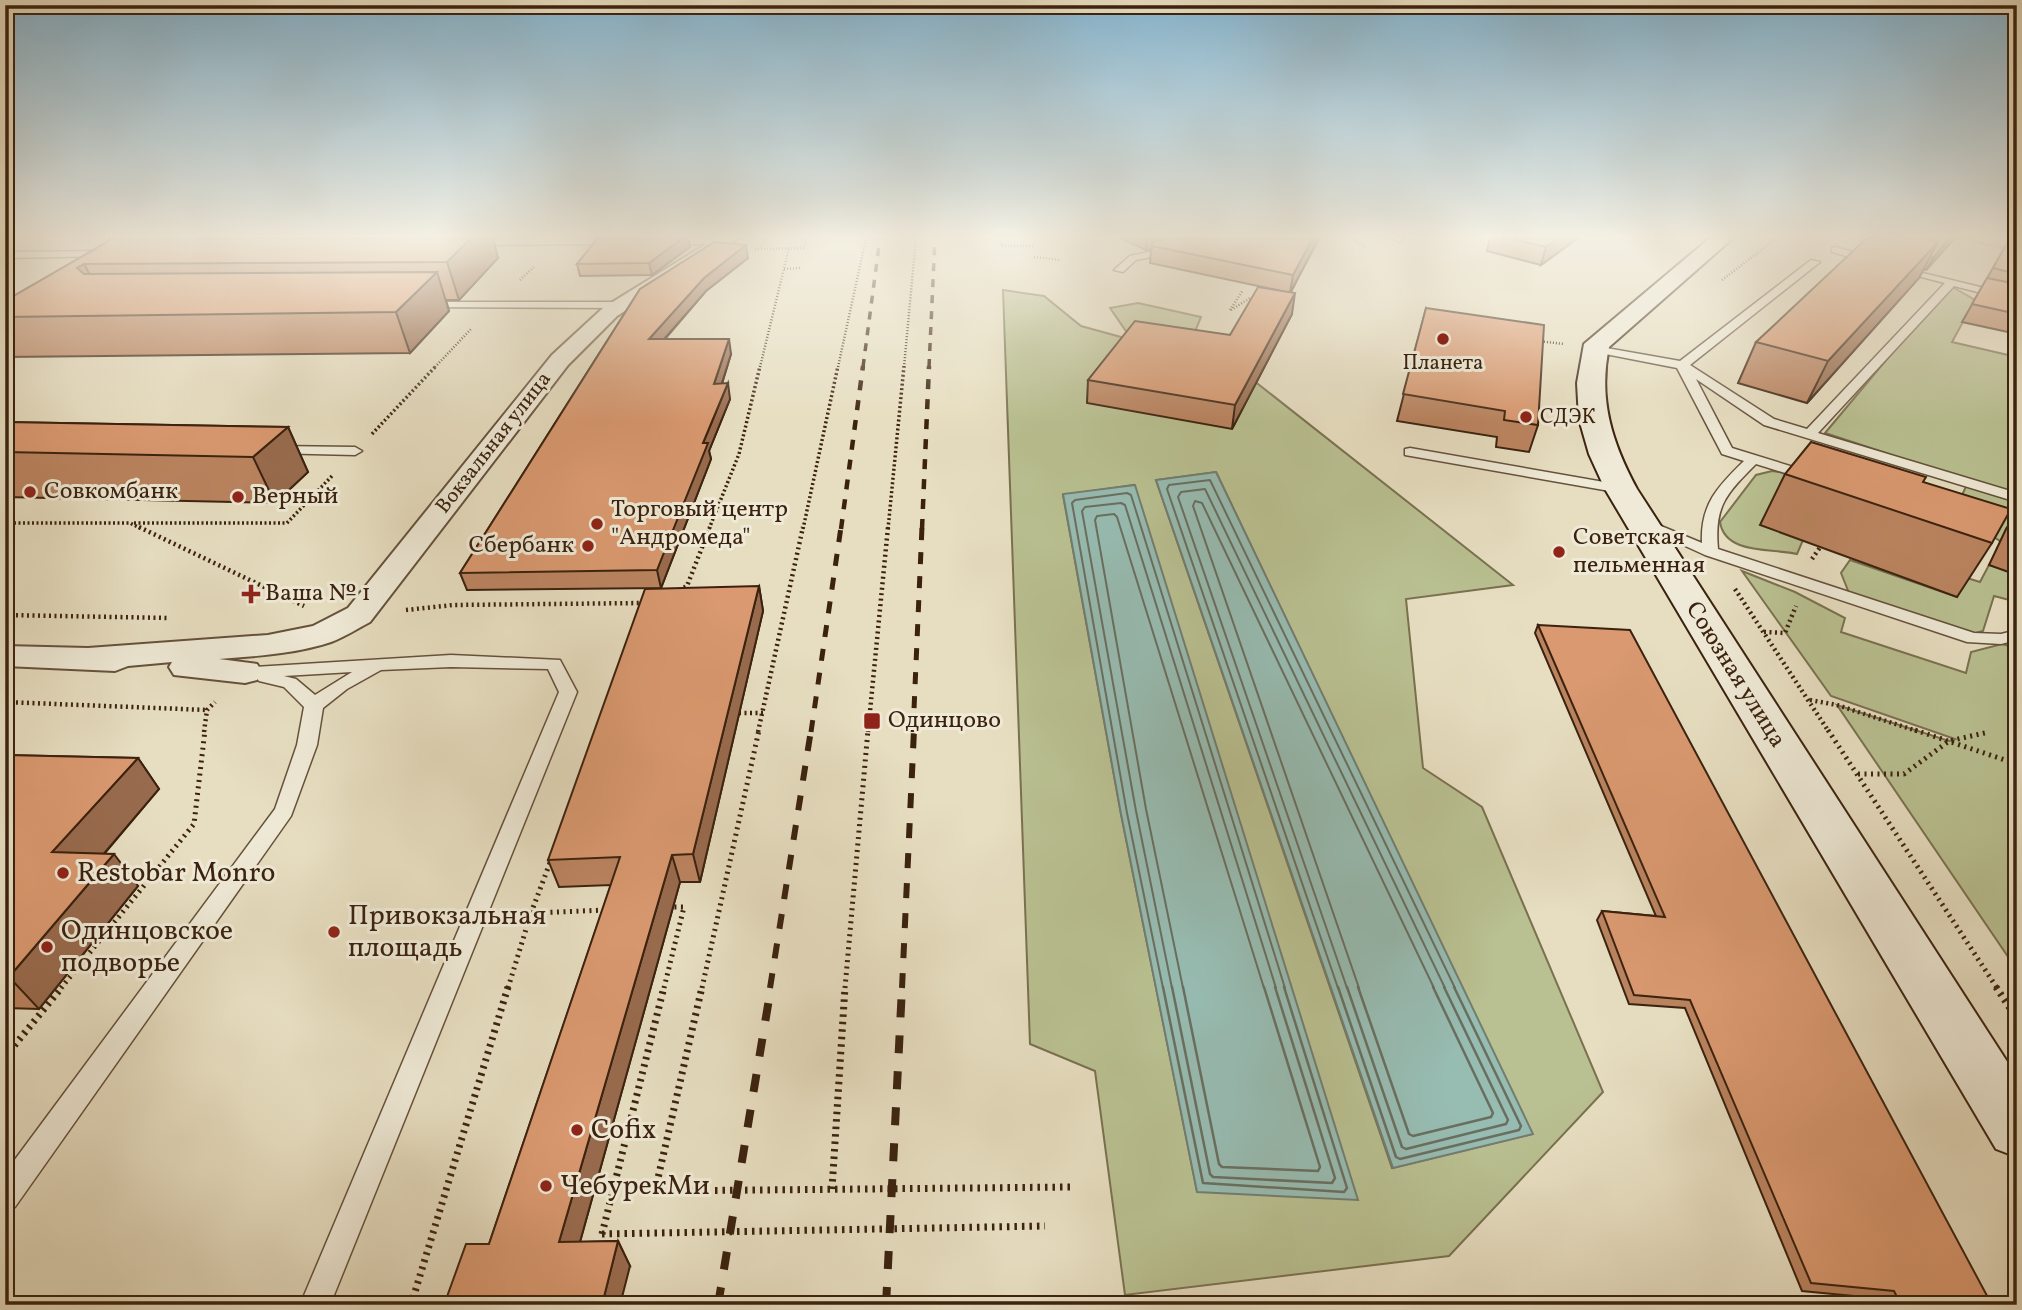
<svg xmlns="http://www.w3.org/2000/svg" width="2022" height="1310" font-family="Vollkorn,serif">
  <rect width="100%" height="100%" fill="#e7dec1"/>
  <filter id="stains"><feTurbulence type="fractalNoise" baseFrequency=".00286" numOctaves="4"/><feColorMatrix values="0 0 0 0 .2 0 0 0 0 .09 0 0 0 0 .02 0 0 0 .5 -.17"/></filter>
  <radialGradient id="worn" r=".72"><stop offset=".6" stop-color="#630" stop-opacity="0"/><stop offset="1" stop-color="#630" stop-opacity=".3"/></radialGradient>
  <g fill="#b9c091" stroke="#7a7150" stroke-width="2" fill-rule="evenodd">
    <path d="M1949,285l26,15 -23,42 65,15v139l-192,-63z"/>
    <path d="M1003,290l41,6 37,30 51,14 -22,-32 28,-5 63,14 -9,22 23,11 298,235 -107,14 17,169 59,39 121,285 -154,164 -324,39 -30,-224 -65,-27zM1216,472l316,662 -140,34 -236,-688zM1134,485l63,706 -76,-377 -58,-319z"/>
    <path d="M1772,471l24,4 7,65 -6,14c-25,-6 -72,1 -77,-32l36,-47z"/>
    <path d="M1967,484l50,16v32l-17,9 -45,-30z"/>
    <path d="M1850,560l107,37 10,-19 13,4 9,-17 28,9v28l-23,-6 -11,35 -8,2 -126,-40 -8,-20z"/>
    <path d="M1742,571l53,21 50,26 -4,14 125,41 5,-21 31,-8 15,4 -4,40 4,2v280l-180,-265 112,36 6,-2 -124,-43z"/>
  </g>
  <g fill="#97bcb2" stroke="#727e71" stroke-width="2">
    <path d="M1216,472l317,662 -140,34 -237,-688z"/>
    <path d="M1135,485l223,715 -161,-8 -76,-378 -58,-320z"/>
  </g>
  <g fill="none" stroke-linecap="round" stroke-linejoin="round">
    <g stroke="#696f60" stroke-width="2">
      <path d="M1163,988l-36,-175 -55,-310 3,-3 52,-7 4,2 154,493"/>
      <path d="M1172,988l-36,-177 -54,-300 3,-4 36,-4 4,2 151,483"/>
      <path d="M1183,988l-37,-179 -51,-289 2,-4 17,-2 3,3 147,471"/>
      <path d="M1338,988l-171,-499 2,-4 41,-5 245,508"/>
      <path d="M1347,988l-169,-491 3,-5 24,-3 240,499"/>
      <path d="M1359,988l-166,-482 2,-5 7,2 232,485"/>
    </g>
    <g stroke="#696f60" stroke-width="2.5">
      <path d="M1163,987l40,196 141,9 3,-4 -63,-201"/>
      <path d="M1172,987l38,187 3,3 119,6 3,-5 -60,-191"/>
      <path d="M1183,987l36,177 3,3 96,4 2,-4 -56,-180"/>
      <path d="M1338,987l58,170 4,2 119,-29 2,-4 -67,-139"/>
      <path d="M1347,987l55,160 4,2 100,-25 2,-4 -64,-133"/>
      <path d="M1358,987l51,147 4,2 78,-19 2,-4 -60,-126"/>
    </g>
    <defs>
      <g id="lane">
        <path d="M618,238l4,3 -5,3 -147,1 -5,-3 5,-3z"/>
        <path d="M665,238h62l4,3 -5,3h-60l-5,-3z"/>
        <path d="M1405,238l-6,4 -5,-3 1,-1z"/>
        <path d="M1173,247l3,1v4l-40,8 -13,12 -9,-2 16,-14z"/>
        <path d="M1835,247l40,11 1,2 -5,3 -39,-11v-4z"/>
        <path d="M114,251l2,2 -5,3 -106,2v-6z"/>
        <path d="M1811,260l9,2 -130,103 84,54 33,10 138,-146 -51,-13v-4l123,30v6l-63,-16 -136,147 199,60v9l-253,-77 -68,-46 36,69 84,26 2,3 -7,4 -55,-17c-30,30 -42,42 -38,85l256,84 27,1 16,-4v10l-16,4 -34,-2 -262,-87 -68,-31 7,-4 5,1 53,22c-2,-38 16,-57 42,-82l-22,-7 -45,-86 -82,-16 -6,-3 6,-3 85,15z"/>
        <path d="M426,302h196l5,3 -5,3 -200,-1 -1,-2z"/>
        <path d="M275,446l80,1 7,4 -7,4 -85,-2 -2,-3z"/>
        <path d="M1410,448l211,37 7,4 -7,4 -216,-38v-6z"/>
        <path d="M451,655l109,5 17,32 -247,613h-30l259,-613 -11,-23 -97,-2 -70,3 -34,19 -24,19 -6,37 -26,71 -276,391 -10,4v-38l270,-364 22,-64 7,-38 -20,-20 -25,-6 -3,-4 -17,-1 -3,-4 3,-4zM352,672l-37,23 -19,-16 -12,-3z"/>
      </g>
      <path id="street" d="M716,238h22l-121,78 -49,49 -198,257c-12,6 -25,15 -39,20 -36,12 -75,14 -112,17l38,5 5,8 -5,8 -12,3 -71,-8 -5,-8 3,-5 -44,4 -13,5 -110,-5v-20l83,2 180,-13 45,-9 35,-18 204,-253 51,-47z"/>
      <path id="secondary" d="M1710,238h23l-124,109c-11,52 3,96 28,142l380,588v80l-21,-8 -391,-660 -16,-35 -10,-35 -2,-36 7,-39z"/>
    </defs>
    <use href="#lane" stroke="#66513c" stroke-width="3"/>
    <use href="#street" stroke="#66513c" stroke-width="4"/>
    <use href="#secondary" stroke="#3b220f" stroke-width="4"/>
    <g stroke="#3b220f" stroke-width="2.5" stroke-dasharray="1 2" stroke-linecap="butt">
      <path d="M1000,238l1,8h32"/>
      <path d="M1349,238l17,9"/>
      <path d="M1959,238l58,13"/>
      <path d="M761,247l6,-9"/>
      <path d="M755,249l49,-1 3,-10"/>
      <path d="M1034,257l27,3"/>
      <path d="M784,269l16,-1"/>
      <path d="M520,280l14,-13"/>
      <path d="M1722,280l55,-42"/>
      <path d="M1230,310l13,-20"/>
      <path d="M1231,310l19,-12"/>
      <path d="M1538,341l26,3"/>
      <path d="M435,367l37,-39"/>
      <path d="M760,367l29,-119"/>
      <path d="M838,367l28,-129"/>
      <path d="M904,367l12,-129"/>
    </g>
    <g stroke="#3b220f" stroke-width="3.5" stroke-dasharray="2 2.5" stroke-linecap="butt">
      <path d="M372,434l64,-68"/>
      <path d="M5,523h125l12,6"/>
      <path d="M134,523h153l45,-47"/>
      <path d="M709,529l30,-75 21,-88"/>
      <path d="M803,529l35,-163"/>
      <path d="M888,529l16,-163"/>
    </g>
    <g stroke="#3b220f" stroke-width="4.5" stroke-dasharray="2 3.5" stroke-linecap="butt">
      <path d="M139,527l165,79"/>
      <path d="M1812,559l9,-13"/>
      <path d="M1735,589l94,143"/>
      <path d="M679,590l8,-4 23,-59"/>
      <path d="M406,610l47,-5 192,-2"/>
      <path d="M5,615l164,3"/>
      <path d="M1764,632l21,1 11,-27"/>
      <path d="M1810,700l27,5 83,27"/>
      <path d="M5,702l202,8"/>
      <path d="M739,713h24"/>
      <path d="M204,732l3,-22 8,-8"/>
      <path d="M758,732l45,-205"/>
      <path d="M868,732l20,-205"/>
    </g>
    <g stroke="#3b220f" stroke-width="5" stroke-dasharray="2 4.5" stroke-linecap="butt">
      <path d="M1828,730l169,258"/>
      <path d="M1915,730l102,34"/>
      <path d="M1858,774h46l45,-33 40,-9"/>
      <path d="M531,913l76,-3"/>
      <path d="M61,988l133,-164 11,-94"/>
      <path d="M508,988l23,-75 20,-53"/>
      <path d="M664,988l20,-81h-16"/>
      <path d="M702,988l57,-258"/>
      <path d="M845,988l23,-258"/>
    </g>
    <g stroke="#3b220f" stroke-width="7" stroke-dasharray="2.5 5" stroke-linecap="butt">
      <path d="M1996,987l21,32"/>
      <path d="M5,1057l57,-70"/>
      <path d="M832,1189l13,-202"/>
      <path d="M655,1191l47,-204"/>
      <path d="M602,1234l62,-247"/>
      <path d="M411,1305l97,-318"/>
    </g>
    <use href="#lane" fill="#efead7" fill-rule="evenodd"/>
    <use href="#street" fill="#efead7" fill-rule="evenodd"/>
    <use href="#secondary" fill="#efead7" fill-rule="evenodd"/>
    <g stroke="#3b220f" stroke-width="3.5" stroke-dasharray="8 8" stroke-linecap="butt">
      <path d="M863,367l17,-129"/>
      <path d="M929,367l6,-129"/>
    </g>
    <g stroke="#3b220f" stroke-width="4.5" stroke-dasharray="10 10" stroke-linecap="butt">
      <path d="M841,529l22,-163"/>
      <path d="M922,529l7,-163"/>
    </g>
    <g stroke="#3b220f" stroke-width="5" stroke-dasharray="12 12" stroke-linecap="butt">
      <path d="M811,732l30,-205"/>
      <path d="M913,732l9,-205"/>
    </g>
    <g stroke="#3b220f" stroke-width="6" stroke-dasharray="15 15" stroke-linecap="butt">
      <path d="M770,988l41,-258"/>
      <path d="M902,988l12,-258"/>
    </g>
    <g stroke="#3b220f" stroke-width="8" stroke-dasharray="18 18" stroke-linecap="butt">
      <path d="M718,1305l53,-318"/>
      <path d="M886,1305l16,-318"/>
    </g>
    <g stroke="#3b220f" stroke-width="7" stroke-dasharray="2.5 5" stroke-linecap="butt">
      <path d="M655,1191l416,-4"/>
      <path d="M602,1234l443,-8"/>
    </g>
  </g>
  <g fill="#bb8460" stroke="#3b220f" stroke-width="2">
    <path d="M114,238l384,20 -39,42h-13l3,11 -39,42 -405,4v-56z"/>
    <path d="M598,238h90l2,9 -38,28 -72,1 -3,-12z"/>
    <path d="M1120,238h199l-28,54 1,22 -60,115 -145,-26 1,-23 142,-45 47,-45 -127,-27 1,-14 -5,1z"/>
    <path d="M1490,238h88l-37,27 -54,-14z"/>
    <path d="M1955,238l-29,32 -2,-1 -5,9 -112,125 -69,-20 18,-41z"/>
    <path d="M2010,238h7v96l-55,-12z"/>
    <path d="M748,258l-42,33 -41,48 66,15 -9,30 8,15 -21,52 2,8 -50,129 -194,2 -7,-17 180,-284z"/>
    <path d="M1426,308l112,117 -9,27 -33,-5 1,-10 -100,-16z"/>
    <path d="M5,422l283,5 20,45 -33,31 -270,-6z"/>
    <path d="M1785,474l138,8 69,61 -35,54 -197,-72z"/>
    <path d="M2017,512v63l-28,-10 17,-36z"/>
    <path d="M759,586l4,25 -63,271h-20l-100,360 38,-1 12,25 -141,-22 122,-359 -52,2 -11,-27z"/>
    <path d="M1538,625l454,680h-104l-3,-6 -83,-8 -117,-283 -56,-4 -32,-84 5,-9 54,5 -121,-283z"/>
    <path d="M5,755l133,3 21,31 -54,64 33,33 -99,123 -34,-1z"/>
  </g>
  <g fill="#996b4e" stroke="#3b220f" stroke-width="2">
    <path d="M471,238h22l5,20 -39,42 -12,-38z"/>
    <path d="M683,238h5l2,9 -38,28 -3,-12z"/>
    <path d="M1147,238h54l-49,8v3l-6,1z"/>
    <path d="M1313,238h6l-29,55 3,-18z"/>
    <path d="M1559,238h19l-37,27 5,-18z"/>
    <path d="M1950,238h5l-29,32 7,-12z"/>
    <path d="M1938,242l-19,36 -112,125 21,-42z"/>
    <path d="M746,245l2,13 -42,33 -54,62 -3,-14 55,-61z"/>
    <path d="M84,264l20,37 -27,-33z"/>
    <path d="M437,272l12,39 -39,42 -14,-41z"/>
    <path d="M1295,293l-3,21 -60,115 3,-24z"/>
    <path d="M729,339l2,15 -14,45 -3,-15z"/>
    <path d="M728,383l2,16 -21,52 2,8 -50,129 -4,-18 46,-127z"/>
    <path d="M288,427l20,45 -33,31 -22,-46z"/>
    <path d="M759,586l4,25 -63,271 -7,-28z"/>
    <path d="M138,758l21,31 -81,95 -26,-32z"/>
    <path d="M114,854l24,32 -99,123 -30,-32z"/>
    <path d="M672,855l8,27 -107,385 -14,-25z"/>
    <path d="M618,1241l12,25 -10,39h-18z"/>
  </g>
  <g fill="#da9970" stroke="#3b220f" stroke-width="2">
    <path d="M114,238h357l-24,24 -363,2 -7,4 7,6 353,-2 -41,40 -391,5v-16z"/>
    <path d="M598,238h85l-34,25 -72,1z"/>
    <path d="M1170,238h143l-20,37 -141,-29v-4z"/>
    <path d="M1508,238h51l-13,9z"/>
    <path d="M1867,238h57l14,4 -110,119 -72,-19z"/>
    <path d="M1924,238h26l-17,20 -3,-1 8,-15z"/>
    <path d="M2010,238h7v36l-24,-6z"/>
    <path d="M714,242l32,3 -42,33 -55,61h80l-15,45 14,-1 -25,60h5l-51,127 -197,3 180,-284z"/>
    <path d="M1987,278l30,6v30l-45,-10z"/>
    <path d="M1258,287l37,6 -60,112 -147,-25 47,-59 95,14z"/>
    <path d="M1426,308l118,17 -6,100 -34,-5 1,-9 -102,-17z"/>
    <path d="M5,422l283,5 -35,30 -248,-5z"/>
    <path d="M1811,442l115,35 -3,5 88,27 -19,34 -207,-69z"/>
    <path d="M759,586l-66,268 -21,1 -113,387 59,-1 -16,64h-158l22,-61h23l131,-387 -72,3 97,-271z"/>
    <path d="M1538,625l92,5 362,675h-91l-7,-14 -83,-8 -121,-283 -56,-5 -32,-84 63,6z"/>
    <path d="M5,755l133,3 -86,94 62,2 -105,123h-4z"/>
  </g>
  <linearGradient id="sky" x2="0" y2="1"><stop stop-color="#87b7d2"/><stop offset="0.56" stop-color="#f4f0e3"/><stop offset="1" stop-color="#f4f0e3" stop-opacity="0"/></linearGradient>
  <rect width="2022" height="422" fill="url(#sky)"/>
  <g fill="#8f2418" stroke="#efead7" stroke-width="2.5">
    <circle cx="1443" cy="339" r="7"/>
    <circle cx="1526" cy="417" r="7"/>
    <circle cx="30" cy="492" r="7"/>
    <circle cx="238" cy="497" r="7"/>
    <circle cx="597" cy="524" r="7"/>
    <circle cx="588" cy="546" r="7"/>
    <circle cx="1559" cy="552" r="7"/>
    <path d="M247.5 583.5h7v7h7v7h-7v7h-7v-7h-7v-7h7z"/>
    <rect x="863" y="712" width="18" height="18" rx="3.5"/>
    <circle cx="63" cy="873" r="7"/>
    <circle cx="334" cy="932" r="7"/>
    <circle cx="47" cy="947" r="7"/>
    <circle cx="577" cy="1130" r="7"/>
    <circle cx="546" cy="1186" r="7"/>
  </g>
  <g text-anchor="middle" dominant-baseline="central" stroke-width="6" stroke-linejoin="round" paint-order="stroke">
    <g font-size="21" fill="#3b220f" stroke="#efead7">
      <text x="1443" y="363">Планета</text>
      <text x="1540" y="417" text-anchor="start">СДЭК</text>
    </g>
    <g font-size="21" fill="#3b220f" stroke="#efead7">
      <text transform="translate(494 443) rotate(-52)">Вокзальная улица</text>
    </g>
    <g font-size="24" fill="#3b220f" stroke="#efead7" text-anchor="start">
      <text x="44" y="492">Совкомбанк</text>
      <text x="252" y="497">Верный</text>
      <text x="611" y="510">Торговый центр<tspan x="611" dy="28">"Андромеда"</tspan></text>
      <text x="1573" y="538">Советская<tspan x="1573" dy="28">пельменная</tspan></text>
      <text x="574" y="546" text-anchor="end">Сбербанк</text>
      <text x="265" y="594">Ваша № 1</text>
      <text x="888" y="721">Одинцово</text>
    </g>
    <g font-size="24" fill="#3b220f" stroke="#efead7">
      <text transform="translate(1735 675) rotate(58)">Союзная улица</text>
    </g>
    <g font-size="28" fill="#3b220f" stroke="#efead7" text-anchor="start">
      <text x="77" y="873">Restobar Monro</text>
      <text x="348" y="916">Привокзальная<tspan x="348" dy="32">площадь</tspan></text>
      <text x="61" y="931">Одинцовское<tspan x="61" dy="32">подворье</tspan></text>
      <text x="591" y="1130">Cofix</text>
      <text x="560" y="1186">ЧебурекМи</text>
    </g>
  </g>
  <rect width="2022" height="1310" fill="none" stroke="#e7dec1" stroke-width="28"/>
  <rect x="7" y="7" width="2008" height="1296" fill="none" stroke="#3b220f" stroke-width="3.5"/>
  <rect x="14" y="14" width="1994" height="1282" fill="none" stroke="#3b220f" stroke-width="2"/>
  <rect width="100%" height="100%" filter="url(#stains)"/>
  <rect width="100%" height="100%" fill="url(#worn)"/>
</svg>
